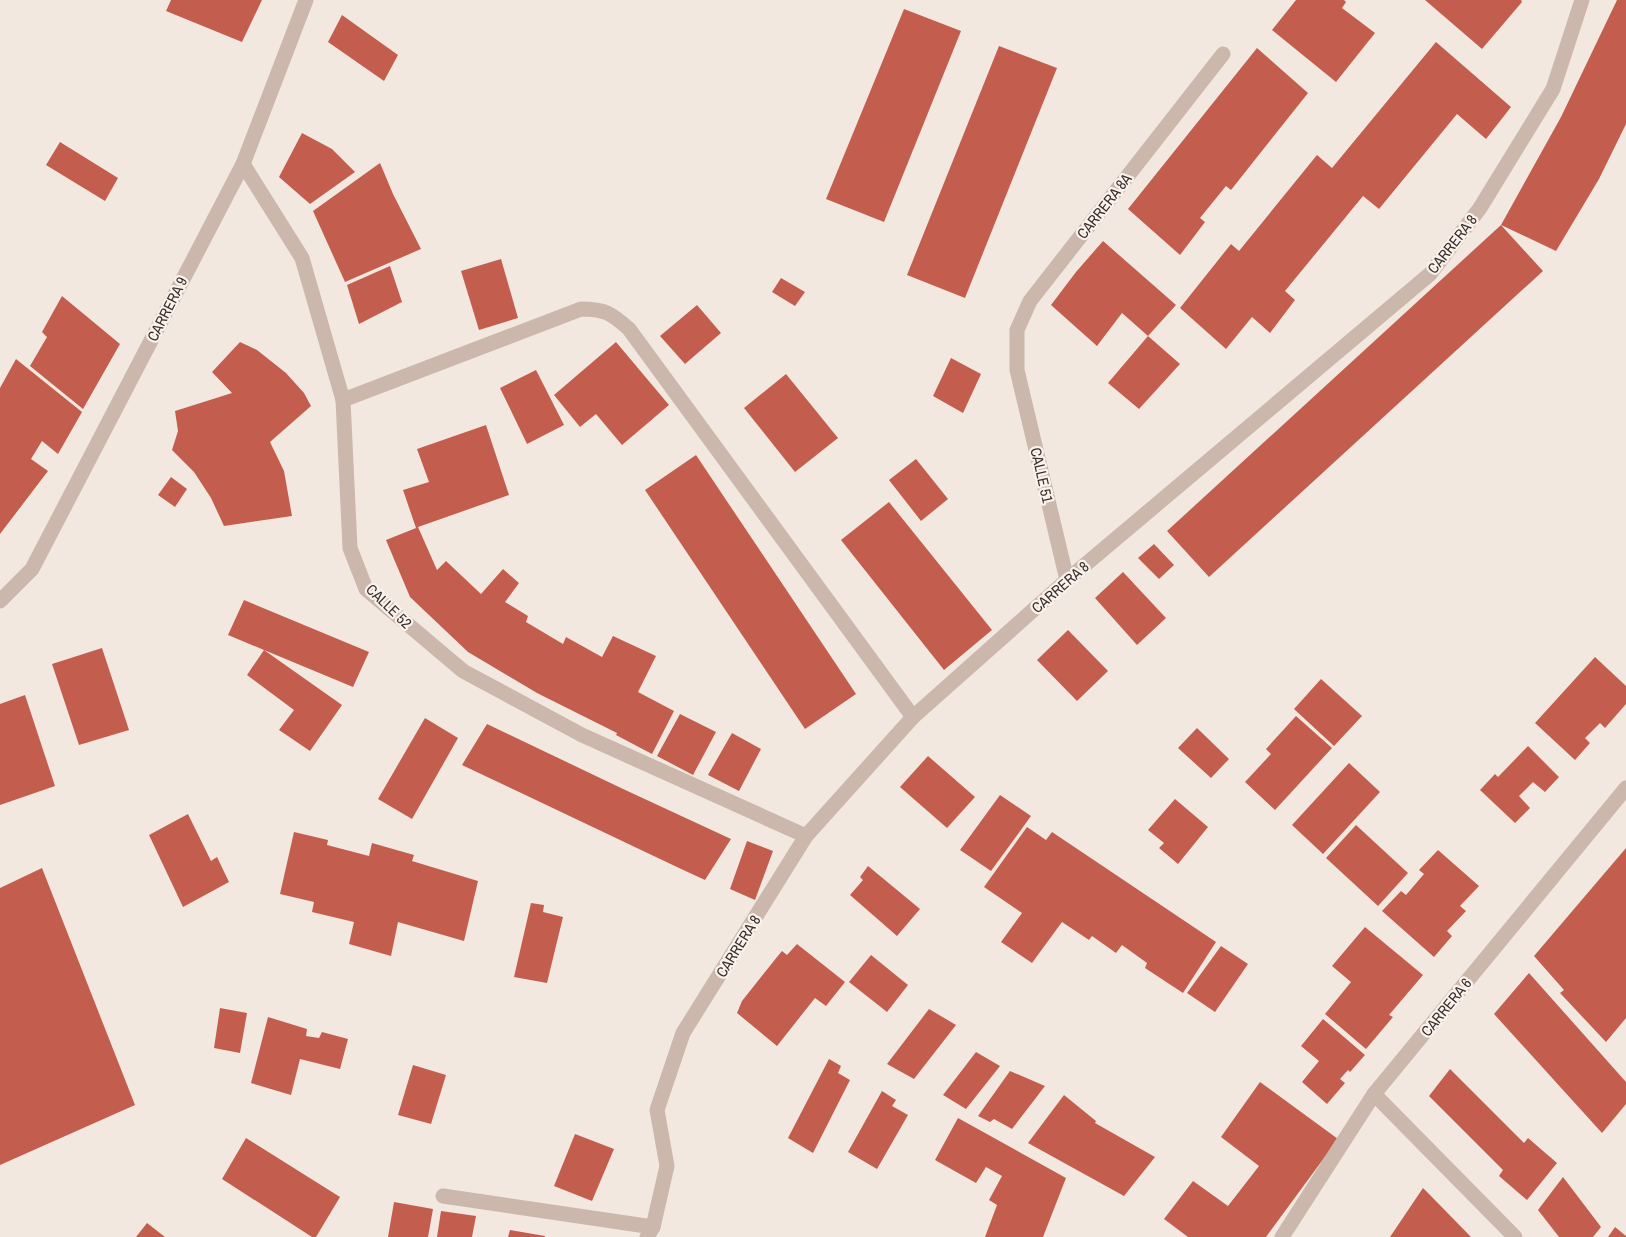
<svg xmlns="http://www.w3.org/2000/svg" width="1626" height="1237" font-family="'Archivo Narrow',sans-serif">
  <rect width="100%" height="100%" fill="#f3e8e0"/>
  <g fill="#c35e4e">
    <path d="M171,0h91l-20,42 -76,-31z"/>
    <path d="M1296,0h48l2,2 -4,6 33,25 -39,49 -64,-52z"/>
    <path d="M1425,0h96l1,2 -40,47z"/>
    <path d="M1617,0h9v124l-27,55 -43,72 -55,-26 60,-108z"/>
    <path d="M904,9l57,22 -77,191 -58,-23z"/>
    <path d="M342,15l56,40 -14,26 -56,-39z"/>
    <path d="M1436,42l75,65 -25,32 -29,-25 -78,95 -16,-13 -78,95 10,9 -25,33 -18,-16 -26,32 -46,-41 51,-64 8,7 78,-96 15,13z"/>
    <path d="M999,46l58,22 -92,230 -58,-23z"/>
    <path d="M1257,48l51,45 -77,97 -5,-4 -26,32 5,4 -25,33 -52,-46z"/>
    <path d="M302,133l30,16 23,23 -45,32 -31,-27z"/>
    <path d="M60,142l58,36 -13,23 -59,-36z"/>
    <path d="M380,163l13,31 28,55 -76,33 -32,-71z"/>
    <path d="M1501,225l42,46 -334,306 -42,-46z"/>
    <path d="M1103,241l73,64 -28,31 -26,-23 -25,33 -46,-41 25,-33z"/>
    <path d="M501,259l17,59 -39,12 -18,-59z"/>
    <path d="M390,266l12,36 -43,22 -12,-39z"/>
    <path d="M781,278l24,14 -10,14 -23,-14z"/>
    <path d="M62,296l58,48 -37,65 -53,-43 17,-29 -5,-5z"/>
    <path d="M697,305l24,28 -36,31 -25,-28z"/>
    <path d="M1148,336l32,28 -41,45 -31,-26z"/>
    <path d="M240,342l17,8 29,23 18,20 7,13 -41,36 14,29 8,45 -68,10 -13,-28 -17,-26 -22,-22 6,-19 -3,-20 57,-18 -20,-21z"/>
    <path d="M616,342l53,63 -47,40 -26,-31 -16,13 -26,-32z"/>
    <path d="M951,358l30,16 -18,39 -30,-17z"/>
    <path d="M16,359l66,53 -24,42 -16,-13 -11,18 17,12 -48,63v-146z"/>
    <path d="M536,370l28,55 -37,19 -27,-56z"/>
    <path d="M786,374l52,64 -43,34 -51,-64z"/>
    <path d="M486,425l23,70 -91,32 19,43 9,-9 35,33 22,-25 16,14 -14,19 23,14 -2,6 37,22 3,-7 36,20 11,-21 43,20 -18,36 36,19 -22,43 -36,-19 1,-2 -80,-40 -69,-41 -58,-55 -24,-57 30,-12 -13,-38 26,-8 -12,-33z"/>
    <path d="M696,455l160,239 -51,35 -160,-239z"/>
    <path d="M916,459l32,40 -27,22 -32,-41z"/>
    <path d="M171,477l16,12 -12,18 -17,-12z"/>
    <path d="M889,502l103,128 -48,40 -103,-130z"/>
    <path d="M1154,544l20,21 -15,14 -21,-21z"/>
    <path d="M1123,572l43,46 -29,27 -42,-47z"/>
    <path d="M244,600l125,52 -16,35 -89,-37 78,55 -32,46 -31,-21 15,-20 -47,-35 17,-25 -36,-15z"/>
    <path d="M1068,630l40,41 -31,30 -40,-41z"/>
    <path d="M102,648l27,82 -50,15 -27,-81z"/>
    <path d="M1595,657l31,29v18l-21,24 -5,-5 -15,15 5,5 -15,17 -40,-37z"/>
    <path d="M1321,679l41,37 -28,30 -40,-37z"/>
    <path d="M25,695l30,91 -55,19v-101z"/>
    <path d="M680,714l36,18 -23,43 -36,-19z"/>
    <path d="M1296,716l36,32 -57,62 -30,-28 26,-28 -5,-5z"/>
    <path d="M425,718l33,20 -46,81 -34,-20z"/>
    <path d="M487,724l134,64 110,51 -26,41 -26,-12 -217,-103z"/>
    <path d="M1197,728l32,31 -18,19 -33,-30z"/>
    <path d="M732,733l29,16 -22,42 -31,-16z"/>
    <path d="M1528,746l31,31 -14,15 -12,-10 -14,14 11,12 -15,15 -35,-33 15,-16 3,3z"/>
    <path d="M928,756l47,41 -28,31 -47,-41z"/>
    <path d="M1349,763l31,29 -57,62 -31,-29z"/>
    <path d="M1000,795l31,21 -40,55 -31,-21z"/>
    <path d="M1175,799l33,28 -30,37 -19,-16 5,-5 -16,-13z"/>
    <path d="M188,814l23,47 6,-4 12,25 -46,25 -34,-72z"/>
    <path d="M1356,825l52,48 -30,33 -52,-48z"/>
    <path d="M1027,827l19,13 6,-8 164,110 -33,51 -38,-25 2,-5 -25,-18 -6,8 -24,-17 -3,4 -27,-18 -30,41 -31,-21 21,-29 -38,-26z"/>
    <path d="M294,832l34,8 -1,5 42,11 3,-13 42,12 -2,6 66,20 -14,60 -66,-19 -7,34 -42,-12 5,-22 -42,-10 2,-10 -34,-8z"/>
    <path d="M747,841l26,10 -18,49 -25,-11z"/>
    <path d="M1626,848v170l-20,24 -46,-49 4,-3 -30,-34z"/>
    <path d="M1438,850l41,36 -19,20 6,5 -19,20 5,5 -18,21 -52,-46 19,-20 5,4 18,-21 -5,-4z"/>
    <path d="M868,866l52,43 -23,27 -47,-41 13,-15 -3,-3z"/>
    <path d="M42,868l93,237 -135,60v-277z"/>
    <path d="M531,903l13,2 -1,7 20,5 -16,66 -33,-6z"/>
    <path d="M1365,927l58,48 -34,40 4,2 -27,32 -41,-35 26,-32 -19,-16z"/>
    <path d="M797,944l48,38 -19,24 -11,-8 -38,48 -40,-33 5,-12 35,-44 5,-6 5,4z"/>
    <path d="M1221,946l27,18 -33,48 -28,-19z"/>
    <path d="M871,955l37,30 -21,27 -38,-30z"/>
    <path d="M1529,973l97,109v22l-24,29 -108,-119z"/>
    <path d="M220,1008l27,5 -7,40 -26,-5z"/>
    <path d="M929,1009l27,16 -42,54 -27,-15z"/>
    <path d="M268,1017l39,12 -1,7 13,2 3,-6 26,7 -8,30 -40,-10 -9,36 -40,-12z"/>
    <path d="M1323,1019l42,36 -15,17 -2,-2 -8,9 5,4 -18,21 -25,-22 17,-21 -18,-15z"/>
    <path d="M976,1052l24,14 -34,43 -23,-14z"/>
    <path d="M829,1059l12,7 -3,7 12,7 -37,73 -25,-15z"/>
    <path d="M413,1065l33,10 -15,49 -33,-9z"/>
    <path d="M1450,1069l74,74 4,-5 29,25 -30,37 -28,-24 4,-6 -74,-74z"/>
    <path d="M1010,1071l35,15 -33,43 -18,-10 -4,3 -12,-6z"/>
    <path d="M1260,1082l78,57 -72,98h-78l-24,-18 29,-38 35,25 31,-40 -38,-29z"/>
    <path d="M882,1091l14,9 -4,6 16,9 -31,54 -29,-17z"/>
    <path d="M1064,1095l32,26 -1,2 60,34 -31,39 -96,-53z"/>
    <path d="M958,1118l108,60 -23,59h-58l12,-32 -8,-5 13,-24 -16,-9 -10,16 -41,-23z"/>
    <path d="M575,1134l39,15 -22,52 -38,-15z"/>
    <path d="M246,1138l94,59 -24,40h-4l-90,-58z"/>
    <path d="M1563,1177l38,50 -8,10h-34l-21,-27z"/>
    <path d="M1423,1188l6,6 42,43h-81z"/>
    <path d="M394,1202l39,7 -5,28h-40z"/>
    <path d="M441,1211l35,5 -4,21h-35z"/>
    <path d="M147,1223l18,14h-29z"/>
    <path d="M1615,1227l11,9v1h-18z"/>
    <path d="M510,1230l35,6v1h-37z"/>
  </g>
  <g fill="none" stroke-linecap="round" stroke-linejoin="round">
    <g stroke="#cbb7ac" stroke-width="15">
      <path d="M243,164l59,94 41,142 7,148 16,41 97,82 119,64 224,101"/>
      <path d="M343,400l238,-91c24,0 30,4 48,20l284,388"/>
      <path d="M1067,580l-50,-210v-40l13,-29 193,-247"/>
      <path d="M0,601l32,-32 211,-405 63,-164"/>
      <path d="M1374,1094l141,143"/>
      <path d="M443,1196l210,31"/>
      <path d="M647,1237l6,-10 14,-61 -10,-56 26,-77 123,-197 107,-119 154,-137 363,-306 50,-66 73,-119 29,-89"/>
      <path d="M1282,1237l92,-143 252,-306"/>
    </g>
  </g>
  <g text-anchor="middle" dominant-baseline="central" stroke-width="4.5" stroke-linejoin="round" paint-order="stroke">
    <g font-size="15" fill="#392e2b" stroke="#faf3ed">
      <text transform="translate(1104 206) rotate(-52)">CARRERA 8A</text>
      <text transform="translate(1452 244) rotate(-52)">CARRERA 8</text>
      <text transform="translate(167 309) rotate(-63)">CARRERA 9</text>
      <text transform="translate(1042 475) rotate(77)">CALLE 51</text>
      <text transform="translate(1060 587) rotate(-41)">CARRERA 8</text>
      <text transform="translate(389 606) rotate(44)">CALLE 52</text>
      <text transform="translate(738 946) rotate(-58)">CARRERA 8</text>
      <text transform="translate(1446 1007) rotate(-51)">CARRERA 6</text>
    </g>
  </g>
</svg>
